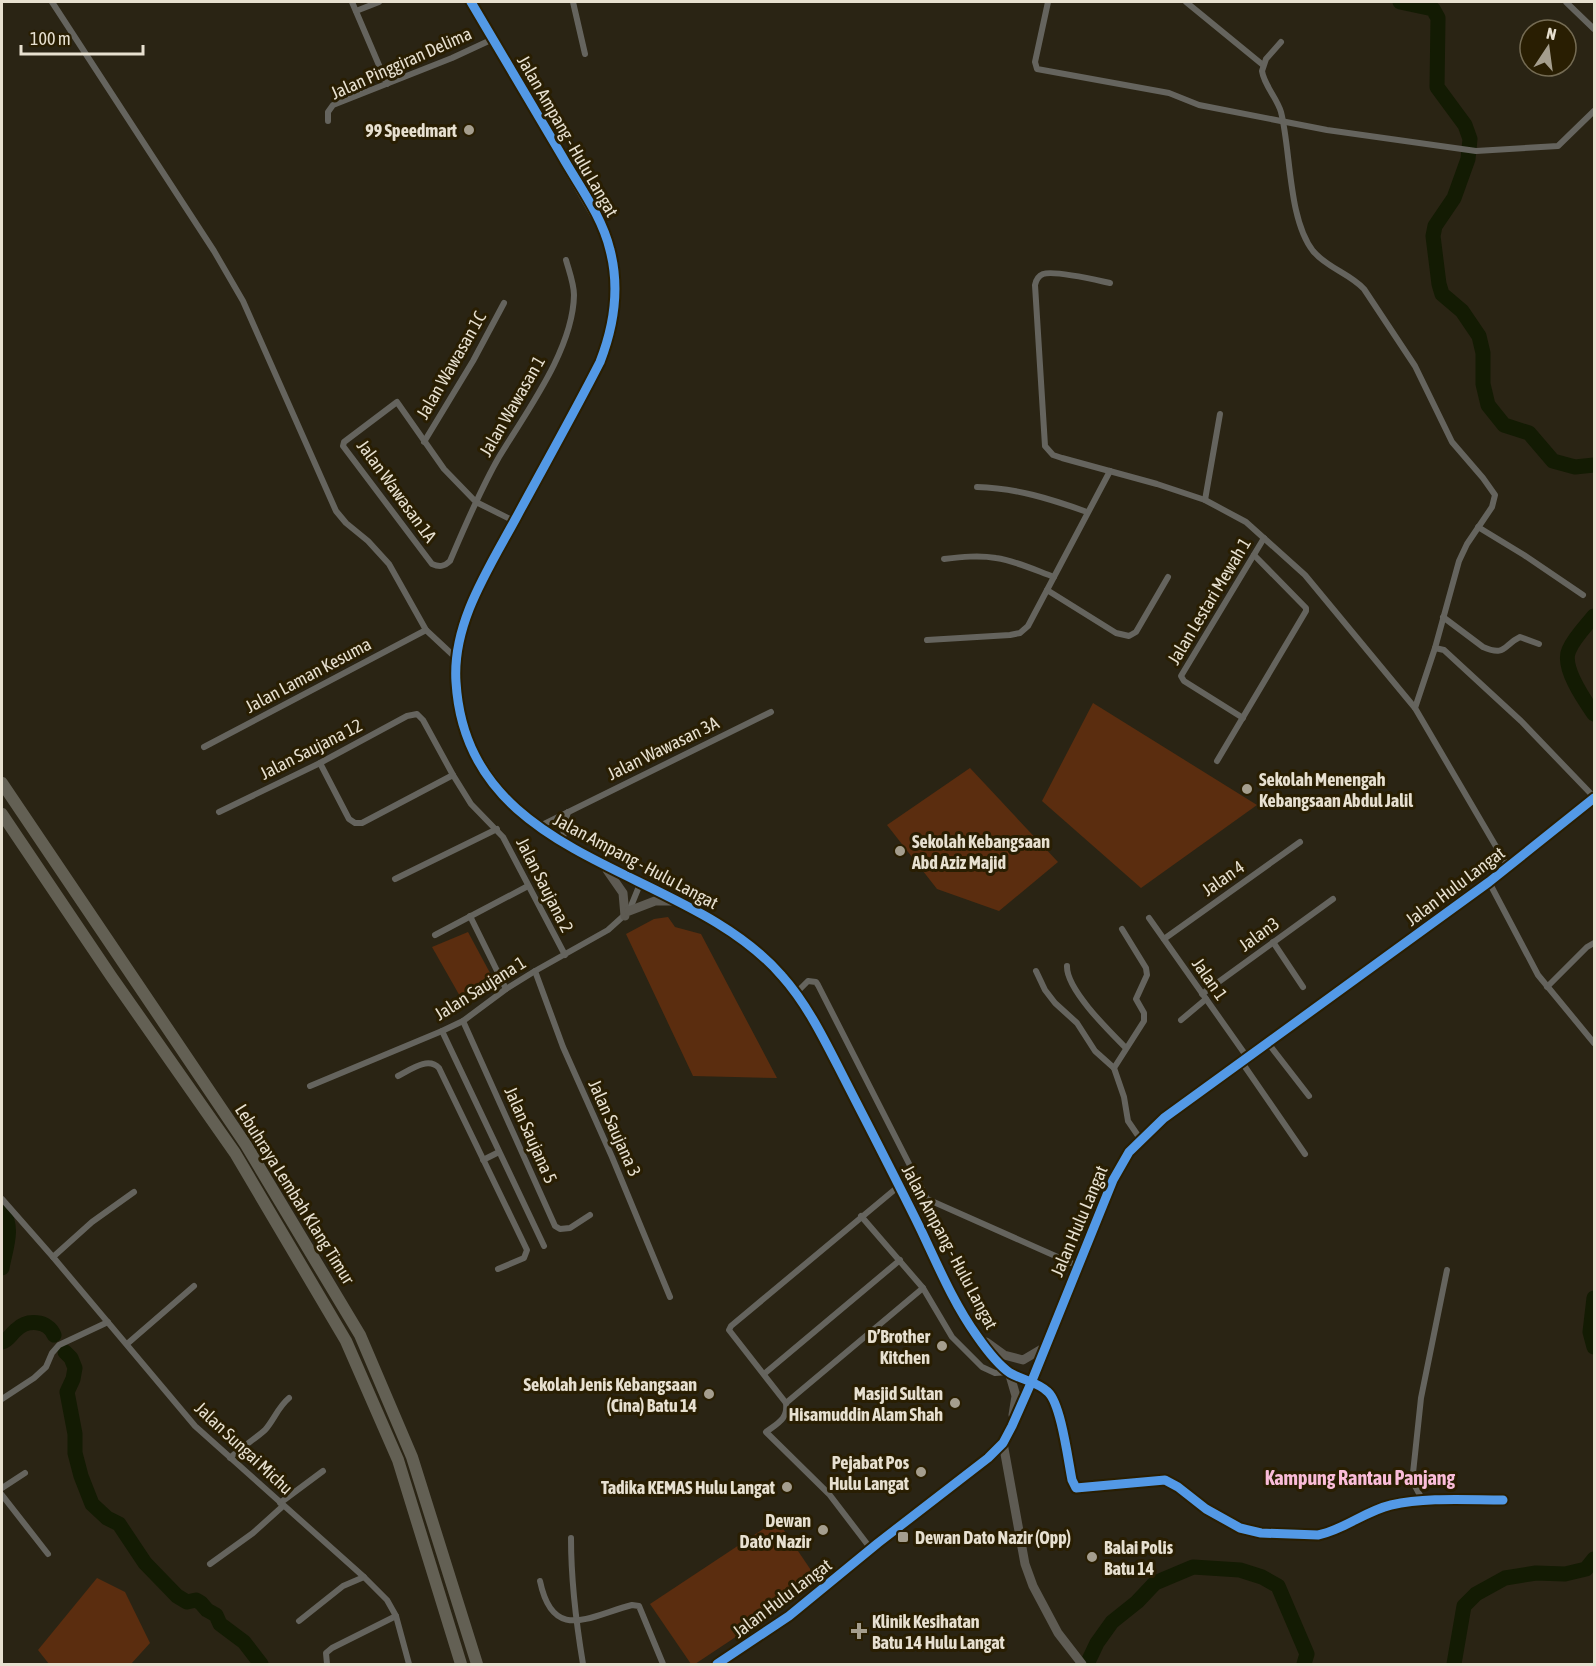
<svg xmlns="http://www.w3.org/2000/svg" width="1596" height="1666" font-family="'Asap Condensed',sans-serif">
  <rect width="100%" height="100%" fill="#2a2414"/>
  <g fill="#5b2d0f">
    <path d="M1093,703l164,102 -116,83 -99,-87z"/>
    <path d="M970,768l88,94 -59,49 -62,-22 -50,-64z"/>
    <path d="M668,917l7,10 26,7 76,144 -84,-2 -67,-142 28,-15z"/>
    <path d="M468,932l29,54 -36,12 -29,-51z"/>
    <path d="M777,1520l42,62 -124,82h-4l-41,-60z"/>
    <path d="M97,1578l28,14 25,51 -19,21h-82l-11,-14z"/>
  </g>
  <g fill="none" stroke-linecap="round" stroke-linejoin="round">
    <g stroke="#131b03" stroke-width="15">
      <path d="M1400,2l33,7 5,9 -1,69 28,38 5,14 -2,20 -14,39 -19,28 -2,10 6,48 3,10 20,17 17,25 4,17v31l5,21 16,20 25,8 24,28 22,6 19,-2"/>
      <path d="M1594,616c-8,10 -20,22 -25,34 -8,17 16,51 25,64"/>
      <path d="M2,1212c13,14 3,38 0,56"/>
      <path d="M1594,1298l-4,34 4,15"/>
      <path d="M2,1342c7,-2 8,-7 14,-12 11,-11 32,-10 38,5"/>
      <path d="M65,1352l6,6 4,10 -2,11 -6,13 8,42v19l6,23 11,28 15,14 12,6 26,39 32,33 10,6 9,-2 5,3 6,7 9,5 4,9 24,18 17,22"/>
      <path d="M1087,1664l10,-21 15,-21 25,-20 18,-19 38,-16 47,3 22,7 16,9 29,68 -3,10"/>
      <path d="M1454,1664l10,-58 12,-12 29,-16 31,-5 29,1 21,-5 8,-10"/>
    </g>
    <g stroke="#65645e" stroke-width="6">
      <path d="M52,2l162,249 29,50 93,210 10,12 22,18 21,23 37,66 30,28"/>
      <path d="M352,2l35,82"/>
      <path d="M573,2l12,52"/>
      <path d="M1048,2l-13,60 2,7 132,24 30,12 128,25 149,21 82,-5 36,-35"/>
      <path d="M1186,2l77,63"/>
      <path d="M1566,2l28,27"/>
      <path d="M356,11l23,-9"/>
      <path d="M1281,42l-15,17 -4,12c2,14 15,27 19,41 10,39 7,107 32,139 14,17 36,22 51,38l51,77 37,76 31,36 12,17 -3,12 -25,37 -8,17 -24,87 -20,60 93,159"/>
      <path d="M328,121v-9l5,-7 119,-47 41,-19"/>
      <path d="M1110,283c-14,-3 -55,-13 -67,-9 -5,2 -7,6 -8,11l10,161 8,9 9,3 95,26 48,16 41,22 59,53 110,133"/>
      <path d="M424,442l49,-81 31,-58"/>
      <path d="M977,487c39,1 74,12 110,25"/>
      <path d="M1205,500l15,-86"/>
      <path d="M514,521l-38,-19 -32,-33 -47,-67 -53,40 -1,4 89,118c7,3 12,3 18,-3 15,-35 30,-71 49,-104 27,-45 74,-107 75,-162 0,-11 -5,-24 -8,-35"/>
      <path d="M1478,527l46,28 59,40"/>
      <path d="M944,559c17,-2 35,-4 52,-1 20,3 39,12 58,19"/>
      <path d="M1047,590l69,43 13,3 7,-4 32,-55"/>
      <path d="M1443,617l40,30c23,10 20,-2 37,-10l19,7"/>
      <path d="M927,640l83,-5 10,-2 8,-7 82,-155"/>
      <path d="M1435,648l9,2 77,71 73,76"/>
      <path d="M1243,718l-59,-37 -3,-5 83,-138"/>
      <path d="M204,747l222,-117"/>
      <path d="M1217,761l89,-150v-3l-52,-53"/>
      <path d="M320,763l29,56 6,4h7l91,-48"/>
      <path d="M219,812l101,-49 87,-47 10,-2 6,6 30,55 18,29 32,33 62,118"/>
      <path d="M538,827l233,-115"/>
      <path d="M563,843l1,-18 4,-13"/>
      <path d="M395,879l102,-50"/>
      <path d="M1489,882l49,93 56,68"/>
      <path d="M470,916l36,73"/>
      <path d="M1149,918l98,139"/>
      <path d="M435,935l93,-49"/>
      <path d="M1164,939l136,-97"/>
      <path d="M1273,942l30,45"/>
      <path d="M1067,966c-1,23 42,65 59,82"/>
      <path d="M535,971l28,76 49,110 58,140"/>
      <path d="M1036,971l9,19 10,13 22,20 18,28 19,17 10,29 4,24 13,19"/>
      <path d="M1547,987l40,-40 7,-4"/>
      <path d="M796,993l12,-12 8,1 2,3 109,214 151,67"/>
      <path d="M1202,994l131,-95"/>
      <path d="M1181,1020l25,-21"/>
      <path d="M463,1021l92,205 5,3 10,-1 20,-13"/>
      <path d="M442,1031l102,215"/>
      <path d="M1268,1043l41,53"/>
      <path d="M1241,1061l64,93"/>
      <path d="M1114,1068l30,-47v-8l-8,-14 11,-24 -1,-7 -24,-39"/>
      <path d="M398,1076c12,-6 30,-20 41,-8l88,182 -3,8 -26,11"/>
      <path d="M310,1086l132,-55 21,-10 43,-32 29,-18 73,-41 21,-19 11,-27"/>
      <path d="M483,1160l16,-8"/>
      <path d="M2,1199l51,58 142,169 169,151 23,23 9,16 13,48"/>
      <path d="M861,1216l62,72 29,49 30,30 13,6 13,-1"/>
      <path d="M53,1257l39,-35 42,-30"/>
      <path d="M127,1344l67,-58"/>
      <path d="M764,1374l136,-114"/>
      <path d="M1031,1383c12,5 19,8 24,20l17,77 6,9 87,-9 13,7 28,22 34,19 21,5 57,2c26,-5 47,-24 73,-30 36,-8 76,-5 112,-5"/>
      <path d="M2,1399l32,-21 12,-11 6,-14 7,-8 49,-23"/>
      <path d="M786,1403l137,-115"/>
      <path d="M230,1458c11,-11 24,-18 35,-28 9,-10 13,-23 24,-32"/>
      <path d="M2,1488l23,-15"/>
      <path d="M2,1495l46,59"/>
      <path d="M1423,1501l-9,-17 -1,-11 8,-75 26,-128"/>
      <path d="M280,1503l43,-32"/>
      <path d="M571,1538c0,43 5,84 12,126"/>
      <path d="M871,1549l-42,-55 -63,-62c12,-9 22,-13 20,-29l-57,-73 2,-4 168,-140"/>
      <path d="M210,1564l43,-31 30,-27"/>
      <path d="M540,1581c13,62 49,35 92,24l7,1 24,58"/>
      <path d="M299,1621l44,-35 21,-9"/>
      <path d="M327,1664l-1,-11 6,-5 64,-32"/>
    </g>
    <g stroke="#5e5b53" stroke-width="9">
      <path d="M471,2l130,224c19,49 17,87 -1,136 -29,57 -61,113 -92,170 -19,37 -49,85 -52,127 -6,80 41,143 106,183 53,33 112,54 164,88 12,7 25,14 35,24 42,40 68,94 94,146 37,71 70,144 109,215 12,19 26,44 45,57 7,5 15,7 22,11"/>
      <path d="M607,870l16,23 2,23"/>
      <path d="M629,911l26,-10h16"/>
      <path d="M986,1342l18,13 19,5 22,-13"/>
      <path d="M1009,1372l7,24 -3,19"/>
      <path d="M1003,1443l22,121 8,22 25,47 24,31"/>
      <path d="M717,1664l72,-48 89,-73 110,-85 15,-15 9,-17 19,-43 82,-203 16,-28 35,-34 325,-236 105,-84"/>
    </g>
    <g stroke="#636054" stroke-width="12">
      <path d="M2,783l244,362 114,190 52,122 65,207"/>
      <path d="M2,814l109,162 124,177 111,188 52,119 63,204"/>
    </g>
    <defs>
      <g id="cycleway">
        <path d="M471,2c30,51 61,103 91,154 17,30 40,60 48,94 10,38 4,76 -10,112 -27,53 -56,104 -84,156 -27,50 -64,105 -60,164 11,184 230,182 326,294 26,29 44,67 62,102 26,51 52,101 77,152 17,36 33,74 56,106 9,13 20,28 33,37 12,7 28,9 38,19 13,12 20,68 24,88l4,8 89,-8 13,7 28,22 34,19 21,5 57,2c26,-5 47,-24 73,-30 36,-8 76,-5 112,-5"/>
        <path d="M717,1664l72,-48 89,-73 110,-85 15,-15 9,-17 19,-43 82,-203 16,-28 35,-34 325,-236 105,-84"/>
      </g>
    </defs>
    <use href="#cycleway" stroke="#291e02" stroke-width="13"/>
    <use href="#cycleway" stroke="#5399e6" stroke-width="9"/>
  </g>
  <g fill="#a59e8e" stroke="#291e02" stroke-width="2">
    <circle cx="469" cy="130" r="6"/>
    <circle cx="1247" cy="789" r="6"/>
    <circle cx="900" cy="851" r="6"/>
    <circle cx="942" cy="1346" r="6"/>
    <circle cx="709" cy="1394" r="6"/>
    <circle cx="955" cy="1403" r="6"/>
    <circle cx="921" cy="1472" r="6"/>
    <circle cx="787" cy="1487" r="6"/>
    <circle cx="823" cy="1530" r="6"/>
    <rect x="897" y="1531" width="12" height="12" rx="3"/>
    <circle cx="1092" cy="1557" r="6"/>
    <path d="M856 1622h6v6h6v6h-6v6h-6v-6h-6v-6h6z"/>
  </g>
  <g text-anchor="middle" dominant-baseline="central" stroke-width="6" stroke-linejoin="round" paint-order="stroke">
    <g font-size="18" fill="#e7e0d0" stroke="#291e02">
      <text transform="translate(401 63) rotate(-24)">Jalan Pinggiran Delima</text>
      <text transform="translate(568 136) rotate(60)">Jalan Ampang - Hulu Langat</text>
      <text transform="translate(451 365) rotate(-60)">Jalan Wawasan 1C</text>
      <text transform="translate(512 406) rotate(-60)">Jalan Wawasan 1</text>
      <text transform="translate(397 491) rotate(54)">Jalan Wawasan 1A</text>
      <text transform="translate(1209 601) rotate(-59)">Jalan Lestari Mewah 1</text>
      <text transform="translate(308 675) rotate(-28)">Jalan Laman Kesuma</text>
      <text transform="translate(663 748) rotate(-26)">Jalan Wawasan 3A</text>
      <text transform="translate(311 749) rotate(-27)">Jalan Saujana 12</text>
      <text transform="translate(636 861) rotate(28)">Jalan Ampang - Hulu Langat</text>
      <text transform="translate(1223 878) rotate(-35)">Jalan 4</text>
      <text transform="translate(545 885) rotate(63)">Jalan Saujana 2</text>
      <text transform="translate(1455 886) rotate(-37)">Jalan Hulu Langat</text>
      <text transform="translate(1259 934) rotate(-36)">Jalan3</text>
      <text transform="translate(1210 979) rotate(55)">Jalan 1</text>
      <text transform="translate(480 988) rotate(-32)">Jalan Saujana 1</text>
      <text transform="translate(615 1128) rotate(66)">Jalan Saujana 3</text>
      <text transform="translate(531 1135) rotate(66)">Jalan Saujana 5</text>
      <text transform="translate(295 1194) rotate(58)">Lebuhraya Lembah Klang Timur</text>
      <text transform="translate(1079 1221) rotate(-67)">Jalan Hulu Langat</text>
      <text transform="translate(950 1247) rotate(62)">Jalan Ampang - Hulu Langat</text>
      <text transform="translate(244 1448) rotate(43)">Jalan Sungai Michu</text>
      <text transform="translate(782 1598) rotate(-37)">Jalan Hulu Langat</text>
    </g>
    <g font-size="18" font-weight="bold" fill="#e7e0d0" stroke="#291e02" text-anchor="end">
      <text x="457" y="130">99 Speedmart</text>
      <text x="1259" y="779" text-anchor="start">Sekolah Menengah<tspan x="1259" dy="21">Kebangsaan Abdul Jalil</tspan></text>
      <text x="912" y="841" text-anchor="start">Sekolah Kebangsaan<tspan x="912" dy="21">Abd Aziz Majid</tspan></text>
      <text x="930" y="1336">D’Brother<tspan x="930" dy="21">Kitchen</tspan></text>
      <text x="697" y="1384">Sekolah Jenis Kebangsaan<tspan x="697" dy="21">(Cina) Batu 14</tspan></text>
      <text x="943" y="1393">Masjid Sultan<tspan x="943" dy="21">Hisamuddin Alam Shah</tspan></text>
      <text x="909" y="1462">Pejabat Pos<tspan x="909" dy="21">Hulu Langat</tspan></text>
      <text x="775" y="1487">Tadika KEMAS Hulu Langat</text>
      <text x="811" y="1520">Dewan<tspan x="811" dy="21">Dato' Nazir</tspan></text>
      <text x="915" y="1537" text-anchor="start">Dewan Dato Nazir (Opp)</text>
      <text x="1104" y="1547" text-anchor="start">Balai Polis<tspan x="1104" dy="21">Batu 14</tspan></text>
      <text x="872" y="1621" text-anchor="start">Klinik Kesihatan<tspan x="872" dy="21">Batu 14 Hulu Langat</tspan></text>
    </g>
    <g font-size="20" font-weight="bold" fill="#fabcd9" stroke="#291e02">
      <text x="1360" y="1477">Kampung Rantau Panjang</text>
    </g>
  </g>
  <rect width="1596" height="1666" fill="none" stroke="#e7e0d0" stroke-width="6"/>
  <g transform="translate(1548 48) rotate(13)"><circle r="28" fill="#291e02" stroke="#756c54" stroke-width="1.5"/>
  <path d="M0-4.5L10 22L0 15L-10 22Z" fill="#a59e8e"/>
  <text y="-9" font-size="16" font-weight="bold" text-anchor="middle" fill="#e7e0d0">N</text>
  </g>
  <path d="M21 45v9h122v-9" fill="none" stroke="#e7e0d0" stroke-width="3"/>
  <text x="30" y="45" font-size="18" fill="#e7e0d0" stroke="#291e02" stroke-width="4.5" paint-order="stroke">100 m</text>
</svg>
